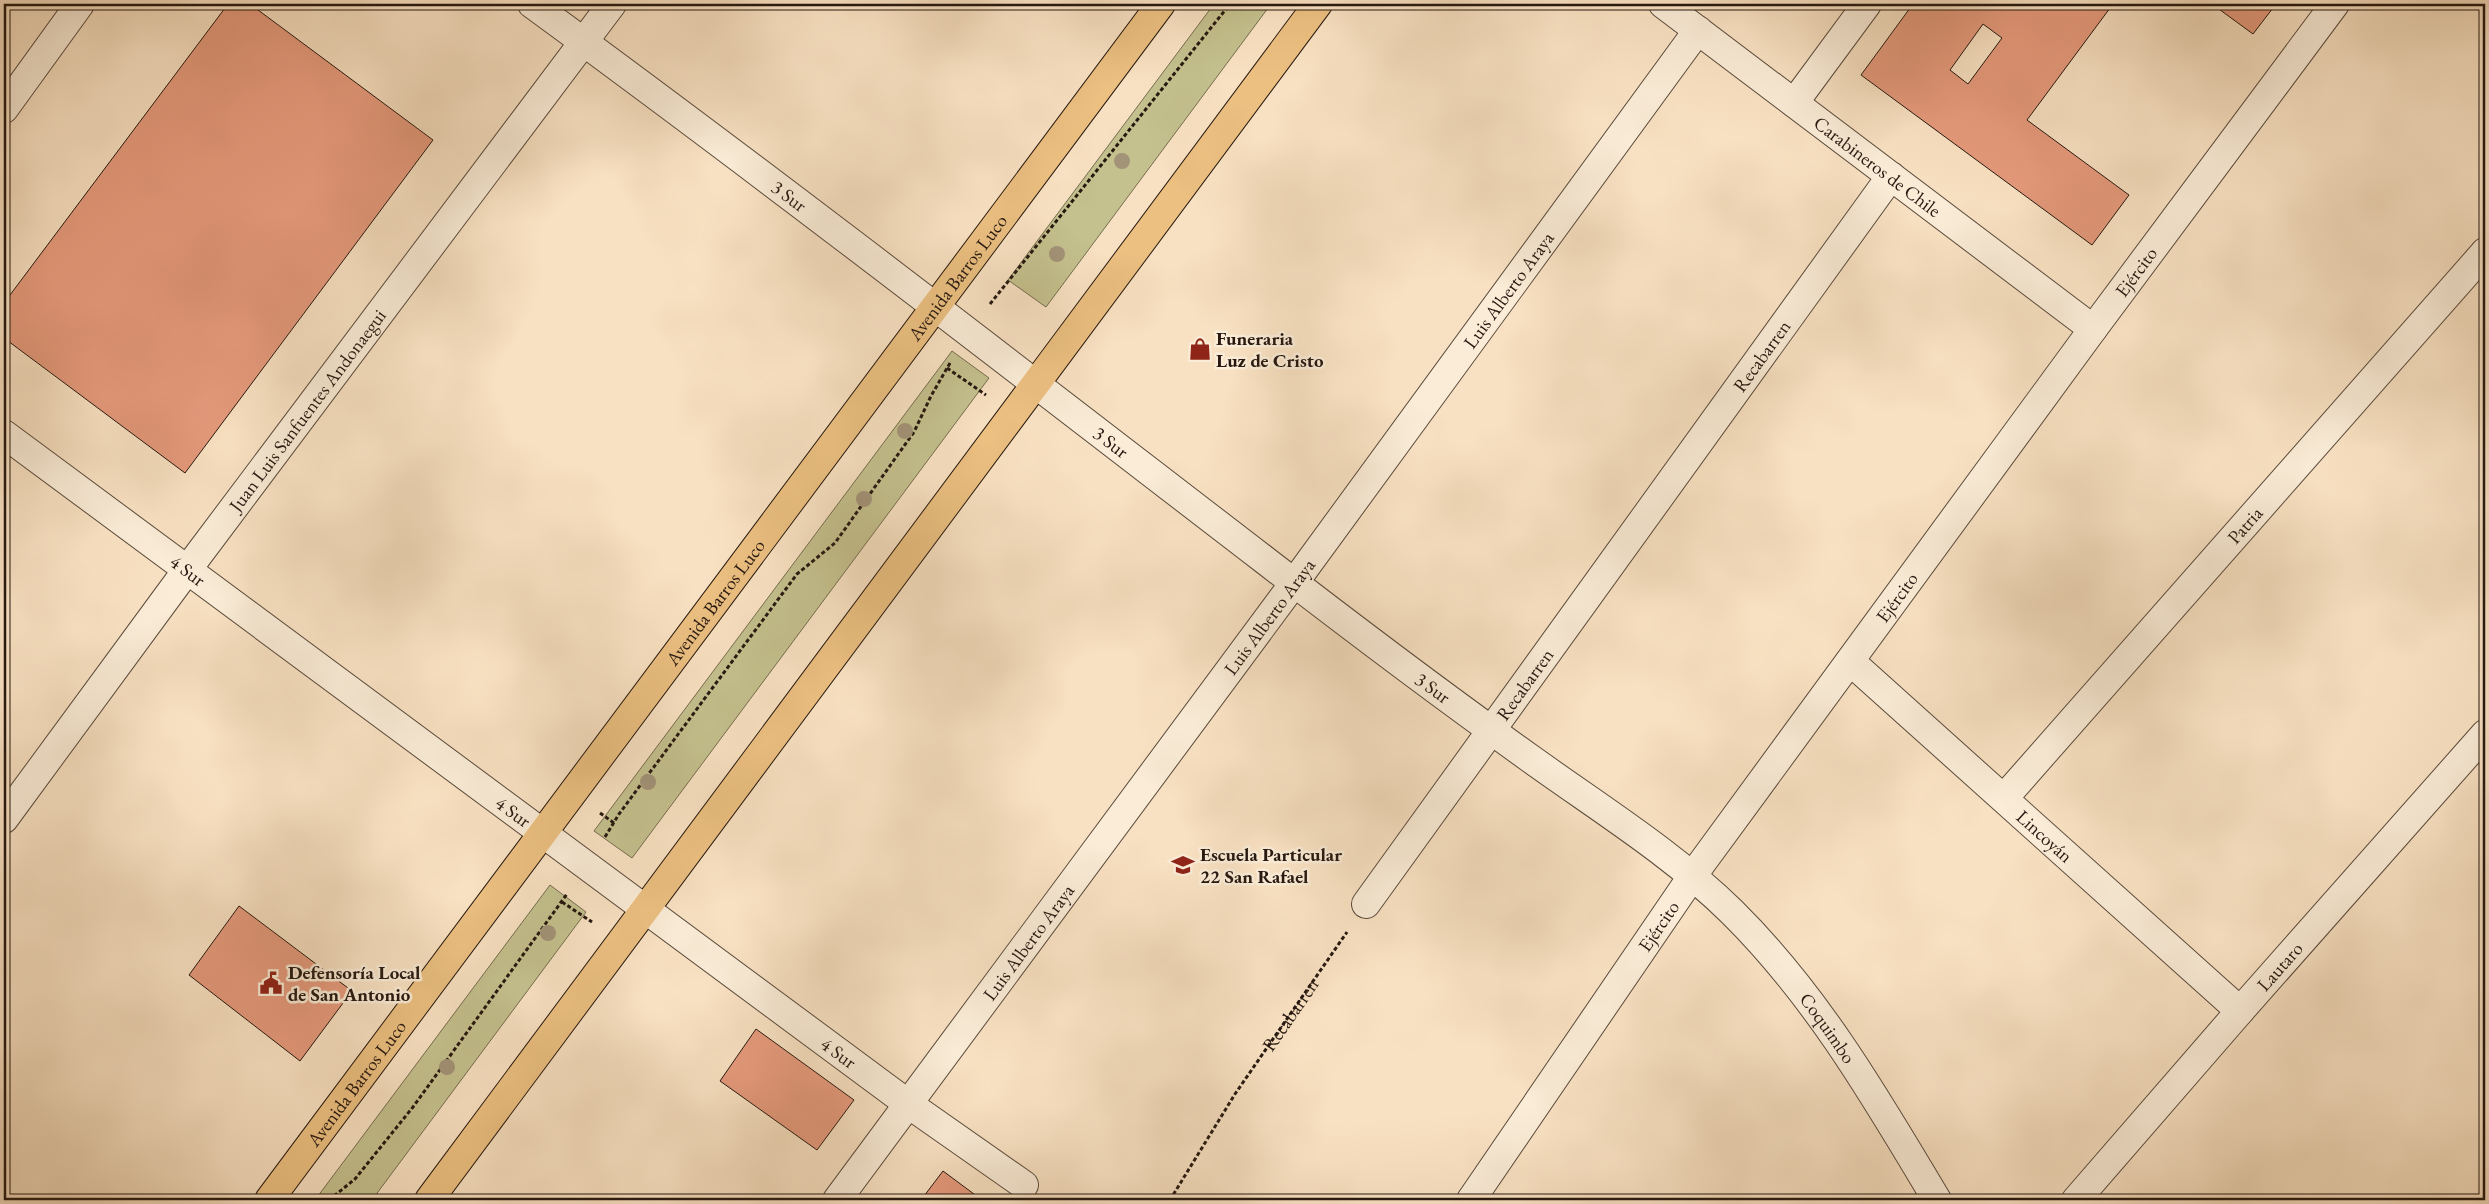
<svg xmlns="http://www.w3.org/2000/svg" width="2489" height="1204" font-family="'EB Garamond',serif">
  <rect width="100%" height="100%" fill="#f8e1c2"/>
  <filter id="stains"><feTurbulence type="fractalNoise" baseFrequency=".004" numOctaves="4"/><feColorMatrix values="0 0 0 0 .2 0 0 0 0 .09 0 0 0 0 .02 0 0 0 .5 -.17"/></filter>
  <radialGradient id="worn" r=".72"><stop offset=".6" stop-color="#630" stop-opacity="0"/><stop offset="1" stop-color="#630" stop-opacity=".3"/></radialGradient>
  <g fill="#c4c18e" stroke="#756c4f">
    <path d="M1214,4h57l-225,303 -38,-27z"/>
    <path d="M952,351l37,27 -357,480 -38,-27z"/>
    <path d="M550,885l36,27 -214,288h-57z"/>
  </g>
  <g fill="#e59a7c" stroke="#261810" fill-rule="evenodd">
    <path d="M228,4h22l183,136 -248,333 -181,-135v-35z"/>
    <path d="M1913,4h200l-86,116 102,75 -37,50 -231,-170zM1983,24l19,14 -34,46 -18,-14z"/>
    <path d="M2212,4h64l-23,30z"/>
    <path d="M239,906l113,85 -52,70 -111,-86z"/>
    <path d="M756,1029l98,71 -37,50 -97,-69z"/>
    <path d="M943,1171l39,29h-61z"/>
  </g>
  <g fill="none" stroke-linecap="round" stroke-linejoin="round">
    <defs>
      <g id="minor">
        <path id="s2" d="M532,4c246,180 488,368 730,554 88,68 178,136 269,201 68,49 141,94 201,153 85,84 144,186 205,288"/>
        <path id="s3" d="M1663,4l430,325"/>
        <path d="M1794,103l73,-99"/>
        <path id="s4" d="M4,434l903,669 117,82"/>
        <path id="s5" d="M1850,661l390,350"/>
        <path id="s6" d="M2004,798l481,-546"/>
        <path id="s7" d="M4,819l183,-249 425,-566"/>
        <path id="s8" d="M1366,904l525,-728"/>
        <path id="s9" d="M837,1200l457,-617 404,-553"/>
        <path id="s10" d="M1471,1200l222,-325 400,-546 242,-325"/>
      </g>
      <g id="tertiary">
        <path d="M4,109l76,-105"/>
        <path id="s11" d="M2076,1200l164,-189 245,-277"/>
      </g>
      <g id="primary">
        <path id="s12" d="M269,1200l892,-1196"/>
        <path d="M429,1200l889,-1196"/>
      </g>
    </defs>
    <use href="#minor" stroke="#5a4a3c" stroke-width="30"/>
    <use href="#tertiary" stroke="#5a4a3c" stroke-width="30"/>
    <use href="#primary" stroke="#261810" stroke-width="30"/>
    <g stroke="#261810" stroke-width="3" stroke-dasharray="4 2.5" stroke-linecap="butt">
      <path d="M990,304l240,-300"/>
      <path d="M947,368l39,27"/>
      <path d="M600,813l14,10"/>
      <path d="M605,837l14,-23 178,-240 38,-31 79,-111 17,-36 19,-33"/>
      <path d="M562,902l30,20"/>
      <path d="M329,1200l26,-21 58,-72 154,-213"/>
      <path id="s1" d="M1170,1200l65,-106 112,-162"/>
    </g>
    <use href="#minor" stroke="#faecd7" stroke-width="28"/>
    <use href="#tertiary" stroke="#faecd7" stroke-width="28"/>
    <use href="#primary" stroke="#ecc081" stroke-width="28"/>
  </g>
  <g fill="#a39378">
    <circle cx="1122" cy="161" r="8"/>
    <circle cx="1057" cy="254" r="8"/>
    <circle cx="905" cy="431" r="8"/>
    <circle cx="864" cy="499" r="8"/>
    <circle cx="648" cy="782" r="8"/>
    <circle cx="548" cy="933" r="8"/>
    <circle cx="447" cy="1067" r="8"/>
  </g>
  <defs>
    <symbol id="shop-bare" viewBox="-9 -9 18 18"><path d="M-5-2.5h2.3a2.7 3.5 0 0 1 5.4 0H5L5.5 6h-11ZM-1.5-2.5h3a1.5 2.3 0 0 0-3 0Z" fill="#8f2418" stroke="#faecd7" stroke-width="2.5" paint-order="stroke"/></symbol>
    <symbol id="school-bare" viewBox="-9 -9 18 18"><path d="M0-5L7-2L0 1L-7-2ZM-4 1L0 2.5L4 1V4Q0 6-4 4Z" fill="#8f2418" stroke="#faecd7" stroke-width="2.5" paint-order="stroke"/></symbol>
    <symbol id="civic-bare" viewBox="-9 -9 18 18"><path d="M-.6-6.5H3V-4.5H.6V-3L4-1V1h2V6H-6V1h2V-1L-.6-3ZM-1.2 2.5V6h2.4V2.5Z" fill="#8f2418" stroke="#faecd7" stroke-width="2.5" paint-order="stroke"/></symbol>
  </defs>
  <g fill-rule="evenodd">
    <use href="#shop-bare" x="1184" y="333" width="32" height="32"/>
    <use href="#school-bare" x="1167" y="849" width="32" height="32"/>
    <use href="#civic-bare" x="255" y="967" width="32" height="32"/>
  </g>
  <g text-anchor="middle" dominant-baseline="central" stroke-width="5" stroke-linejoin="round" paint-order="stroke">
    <g font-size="19" fill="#261810" stroke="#faecd7">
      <text stroke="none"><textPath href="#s3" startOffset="269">Carabineros de Chile</textPath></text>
      <text stroke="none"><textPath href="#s2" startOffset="321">3 Sur</textPath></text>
      <text stroke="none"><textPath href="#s10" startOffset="1142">Ejército</textPath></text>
      <text stroke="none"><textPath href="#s12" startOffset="1151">Avenida Barros Luco</textPath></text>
      <text stroke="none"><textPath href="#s9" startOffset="1131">Luis Alberto Araya</textPath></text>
      <text stroke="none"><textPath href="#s8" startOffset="676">Recabarren</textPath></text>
      <text stroke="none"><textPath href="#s7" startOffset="509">Juan Luis Sanfuentes Andonaegui</textPath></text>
      <text stroke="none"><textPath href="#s2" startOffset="726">3 Sur</textPath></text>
      <text stroke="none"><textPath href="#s6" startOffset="364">Patria</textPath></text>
      <text stroke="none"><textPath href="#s4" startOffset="229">4 Sur</textPath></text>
      <text stroke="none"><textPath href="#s10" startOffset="738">Ejército</textPath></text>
      <text stroke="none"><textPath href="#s12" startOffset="746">Avenida Barros Luco</textPath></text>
      <text stroke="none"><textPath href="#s9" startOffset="726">Luis Alberto Araya</textPath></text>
      <text stroke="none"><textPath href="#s8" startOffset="271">Recabarren</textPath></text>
      <text stroke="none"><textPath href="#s2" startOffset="1131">3 Sur</textPath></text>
      <text stroke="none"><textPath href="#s4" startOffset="634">4 Sur</textPath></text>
      <text stroke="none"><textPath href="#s5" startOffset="262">Lincoyán</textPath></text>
      <text stroke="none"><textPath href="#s10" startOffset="332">Ejército</textPath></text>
      <text stroke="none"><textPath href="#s9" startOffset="321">Luis Alberto Araya</textPath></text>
      <text stroke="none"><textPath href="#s11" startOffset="310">Lautaro</textPath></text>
      <text stroke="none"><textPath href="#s1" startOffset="221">Recabarren</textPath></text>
      <text stroke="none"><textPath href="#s2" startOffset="1656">Coquimbo</textPath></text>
      <text stroke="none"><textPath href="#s4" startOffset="1039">4 Sur</textPath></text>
      <text stroke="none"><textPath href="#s12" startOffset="146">Avenida Barros Luco</textPath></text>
    </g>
    <g font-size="19" font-weight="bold" fill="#261810" stroke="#faecd7" text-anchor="start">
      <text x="1216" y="338">Funeraria<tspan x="1216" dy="22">Luz de Cristo</tspan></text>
      <text x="1200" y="854">Escuela Particular<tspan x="1200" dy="22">22 San Rafael</tspan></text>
      <text x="288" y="972">Defensoría Local<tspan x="288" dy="22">de San Antonio</tspan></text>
    </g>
  </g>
  <rect width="2489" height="1204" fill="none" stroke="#f8e1c2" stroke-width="20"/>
  <rect x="5" y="5" width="2479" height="1194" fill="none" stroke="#261810" stroke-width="2.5"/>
  <rect x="10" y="10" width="2469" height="1184" fill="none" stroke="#261810"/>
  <rect width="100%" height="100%" filter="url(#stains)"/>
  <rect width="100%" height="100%" fill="url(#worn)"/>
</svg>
